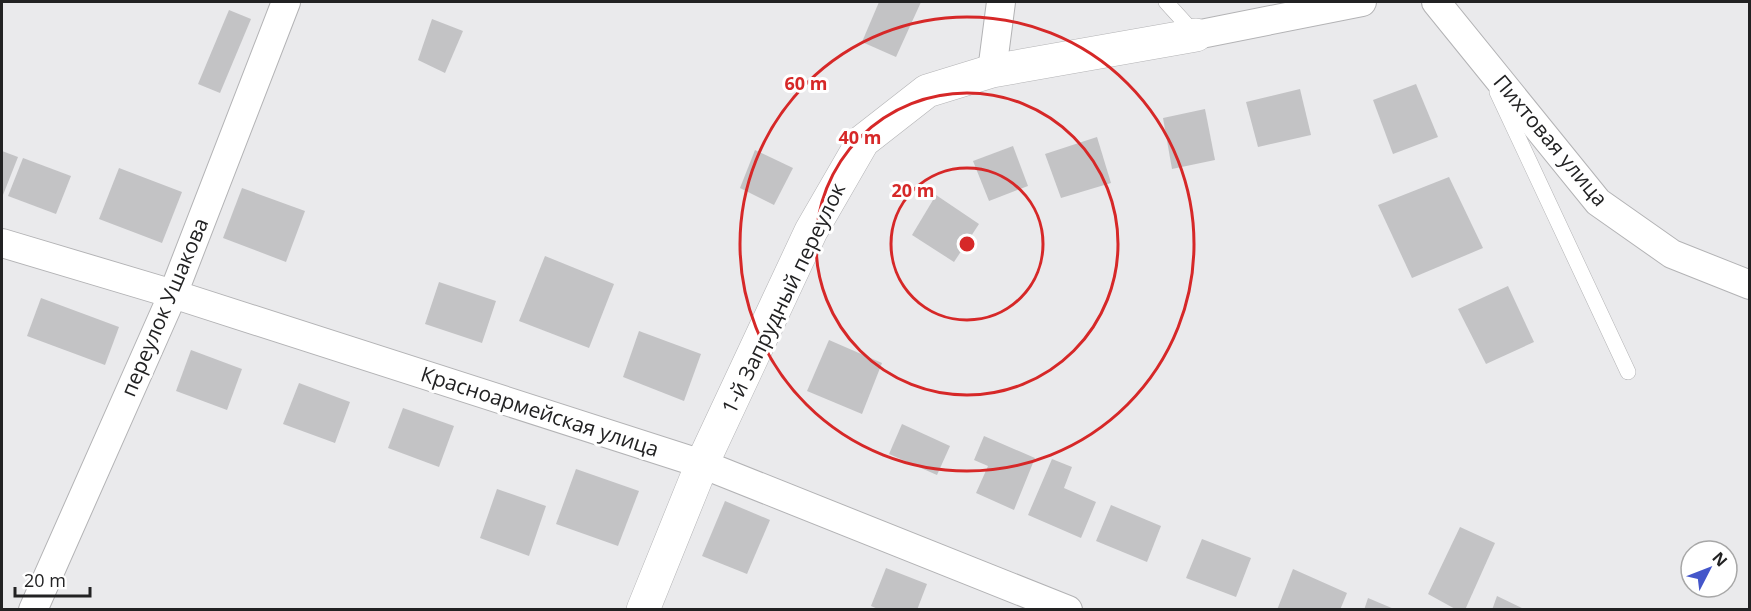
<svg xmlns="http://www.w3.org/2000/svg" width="1751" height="611" font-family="'Open Sans',sans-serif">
  <rect width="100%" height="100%" fill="#eaeaec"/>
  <g fill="#c3c3c5">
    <path d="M879,2h42l-25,55 -34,-15z"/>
    <path d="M229,10l22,9 -31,74 -22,-9z"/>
    <path d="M432,19l31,12 -18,42 -27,-13z"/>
    <path d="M1416,84l22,53 -45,17 -20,-54z"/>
    <path d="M1300,89l11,46 -53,12 -12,-45z"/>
    <path d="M1205,109l10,51 -43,9 -9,-51z"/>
    <path d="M1097,137l14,46 -50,15 -16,-44z"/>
    <path d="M1013,146l15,40 -39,15 -16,-40z"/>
    <path d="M755,150l38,18 -19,37 -34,-17z"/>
    <path d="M2,151l16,6 -15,38 -1,-1z"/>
    <path d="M23,158l48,18 -15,38 -48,-18z"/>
    <path d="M119,168l63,24 -20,51 -63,-24z"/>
    <path d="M1449,177l34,71 -71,30 -34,-73z"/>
    <path d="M242,188l63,23 -19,51 -63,-24z"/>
    <path d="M936,195l43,29 -25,38 -42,-27z"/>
    <path d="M545,256l69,28 -25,64 -70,-27z"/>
    <path d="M439,282l57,19 -14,42 -57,-19z"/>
    <path d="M1508,286l26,56 -48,22 -28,-55z"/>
    <path d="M41,298l78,29 -14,38 -78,-29z"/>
    <path d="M639,331l62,23 -17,47 -61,-24z"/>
    <path d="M829,340l53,23 -20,51 -55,-23z"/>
    <path d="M191,350l51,19 -15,41 -51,-19z"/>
    <path d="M299,383l51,19 -15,41 -52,-19z"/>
    <path d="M403,408l51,18 -15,41 -51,-19z"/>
    <path d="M902,424l48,22 -13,29 -48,-21z"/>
    <path d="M984,436l51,22 -21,52 -38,-17 12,-27 -14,-6z"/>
    <path d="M1052,459l20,8 -8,21 32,14 -15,36 -53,-23z"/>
    <path d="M576,469l63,22 -21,55 -62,-22z"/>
    <path d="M497,489l49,17 -17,50 -49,-18z"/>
    <path d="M725,501l45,19 -23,54 -45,-18z"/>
    <path d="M1111,505l50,21 -14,36 -51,-21z"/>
    <path d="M1460,527l35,16 -30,67h-8l-29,-16z"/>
    <path d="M1202,539l49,19 -15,39 -50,-19z"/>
    <path d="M886,568l41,16 -10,26h-37l-9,-4z"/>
    <path d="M1293,569l54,24 -7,17h-63z"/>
    <path d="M1497,596l29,14h-34z"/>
    <path d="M1368,598l26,11v1h-30z"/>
  </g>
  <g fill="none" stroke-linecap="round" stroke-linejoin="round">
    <defs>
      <g id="service">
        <path d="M1166,2l30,33"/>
        <path d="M1497,92l131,280"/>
      </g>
      <g id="minor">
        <path d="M1436,2l162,200 74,52 78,31"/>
        <path d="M1196,35l166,-33"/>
        <path d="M992,71l9,-69"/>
        <path d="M2,243l171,51 529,170 366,146"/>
        <path d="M33,610l140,-316 113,-292"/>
      </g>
      <path id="tertiary" d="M643,610l59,-146 109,-233 52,-90 64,-50 65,-20 204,-36"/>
    </defs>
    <use href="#service" stroke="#b3b3b5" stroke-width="16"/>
    <use href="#minor" stroke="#b3b3b5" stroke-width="30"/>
    <use href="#tertiary" stroke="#b3b3b5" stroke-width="34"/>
    <use href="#service" stroke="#fff" stroke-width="15"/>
    <use href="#minor" stroke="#fff" stroke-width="28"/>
    <use href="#tertiary" stroke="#fff" stroke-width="33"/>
  </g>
  <g fill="none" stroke="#d62828" stroke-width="3">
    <circle cx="967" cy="244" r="76"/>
    <circle cx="967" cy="244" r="151"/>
    <circle cx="967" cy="244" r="227"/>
  </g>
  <g text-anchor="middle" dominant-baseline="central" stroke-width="6" stroke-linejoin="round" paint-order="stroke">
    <g font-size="21" fill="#222223" stroke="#fff">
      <text transform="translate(1551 140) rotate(50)">Пихтовая улица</text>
      <text transform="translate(783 298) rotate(-64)">1-й Запрудный переулок</text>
      <text transform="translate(164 307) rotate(-67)">переулок Ушакова</text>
      <text transform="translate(540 411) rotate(18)">Красноармейская улица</text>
    </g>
  </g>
  <circle cx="967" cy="244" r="9" fill="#d62828" stroke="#fff" stroke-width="3"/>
  <g font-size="18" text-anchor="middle" font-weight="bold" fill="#d62828" stroke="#fff" stroke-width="6" stroke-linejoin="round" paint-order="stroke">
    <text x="806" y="90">60 m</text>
    <text x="860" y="144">40 m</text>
    <text x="913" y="197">20 m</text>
  </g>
  <rect width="1751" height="611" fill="none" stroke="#222223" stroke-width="6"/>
  <g transform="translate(1709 569) rotate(48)"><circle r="28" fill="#ffffff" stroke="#a7a7a7" stroke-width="1.5"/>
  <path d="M0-4.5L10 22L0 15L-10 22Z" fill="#4456ca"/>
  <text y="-9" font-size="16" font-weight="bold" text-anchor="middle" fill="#222223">N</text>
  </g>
  <path d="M15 587v9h75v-9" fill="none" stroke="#222223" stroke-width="3"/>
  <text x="24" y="587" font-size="18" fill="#222223" stroke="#ffffff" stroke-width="4.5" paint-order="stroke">20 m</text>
</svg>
